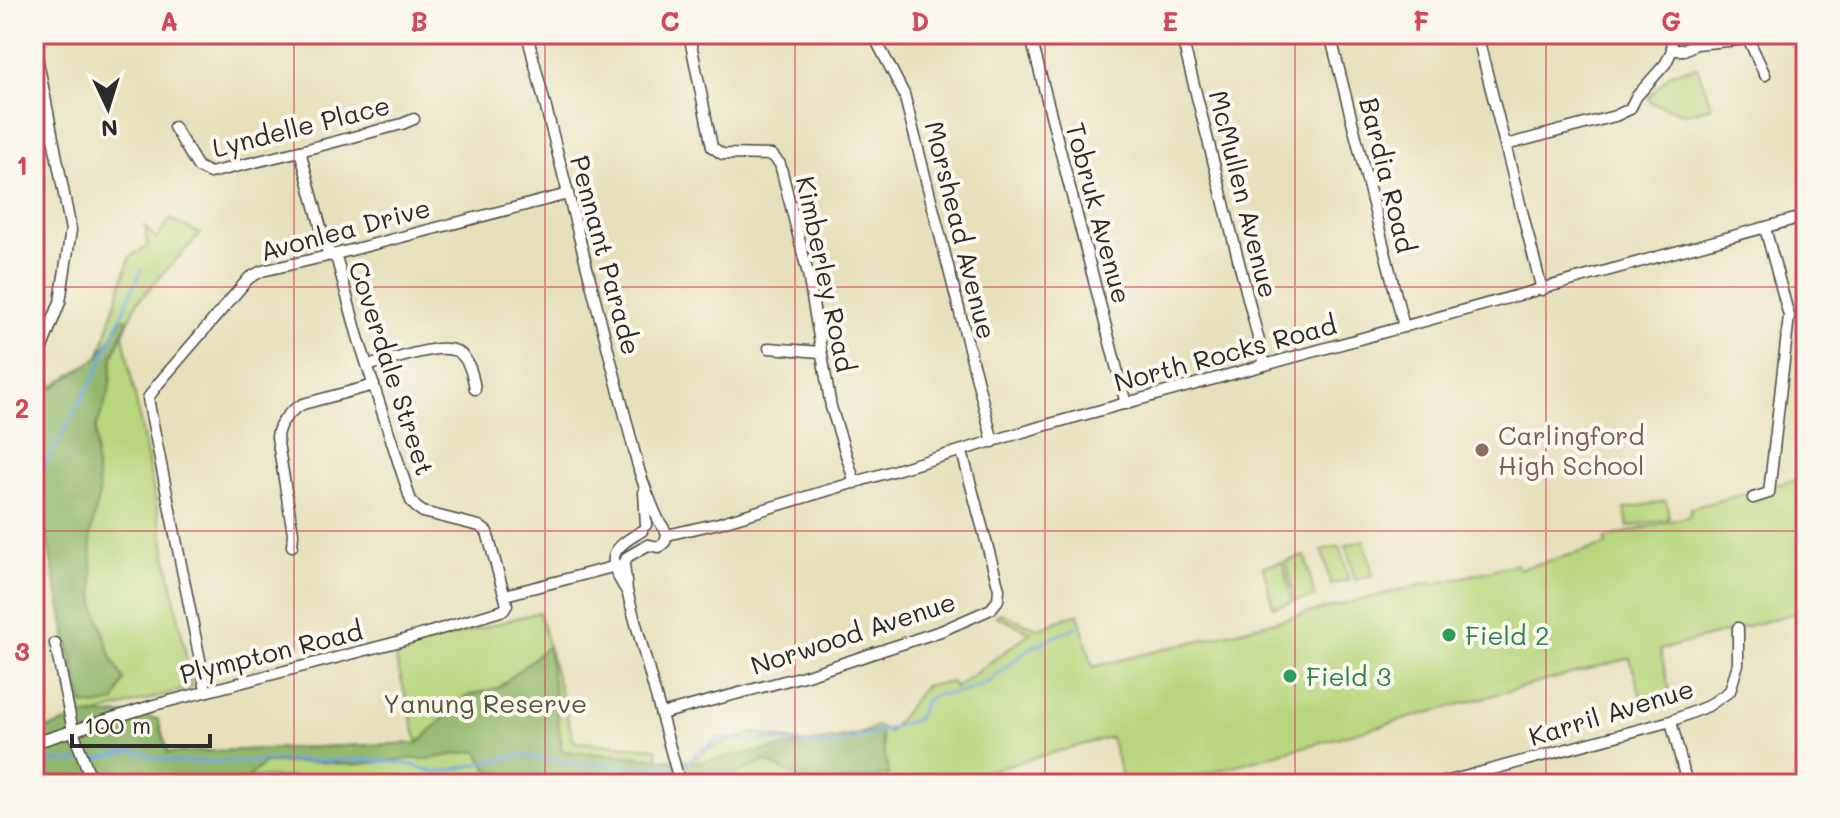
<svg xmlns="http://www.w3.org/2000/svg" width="1840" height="818" font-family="Mali,sans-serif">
  <rect width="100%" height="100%" fill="#fbf7ec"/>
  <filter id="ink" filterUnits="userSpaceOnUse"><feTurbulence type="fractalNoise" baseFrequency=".0125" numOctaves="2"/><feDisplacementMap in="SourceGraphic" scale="16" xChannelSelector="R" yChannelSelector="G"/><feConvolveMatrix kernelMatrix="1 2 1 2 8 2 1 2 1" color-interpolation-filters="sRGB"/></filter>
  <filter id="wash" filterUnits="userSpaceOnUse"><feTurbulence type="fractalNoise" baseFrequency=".006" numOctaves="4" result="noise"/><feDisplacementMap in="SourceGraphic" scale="32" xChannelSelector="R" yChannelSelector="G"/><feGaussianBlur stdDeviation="1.8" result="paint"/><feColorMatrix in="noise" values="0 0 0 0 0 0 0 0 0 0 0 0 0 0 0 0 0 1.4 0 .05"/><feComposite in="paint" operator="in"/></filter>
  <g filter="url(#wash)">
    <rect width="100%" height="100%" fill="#e7e0bb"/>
    <g fill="#b8d67d" stroke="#728054" stroke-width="2">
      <path d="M1697,67l15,40 -26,7 -36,-12 -1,-5 22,-24z"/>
      <path d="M170,219l30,15 -62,67 -15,33 69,353 -110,31 -45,-233 -3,6v-105l9,-8 10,8 46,-29 31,-100 18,-11 -3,-19 12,12z"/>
      <path d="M1806,477v133l-146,40 13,54 -28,7 -15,-53 -463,126h-43l-13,-47 -173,47h-166l-1,-4 -76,4 -7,-24 12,-4 8,-8 47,-15 73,15 49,-22 12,7 35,-47 28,-4 3,6 76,-56 -35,-16 4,-3 39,16 39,-16 15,54 331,-83 16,-1 76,-19 3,5 87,-24 -1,-7 85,-22 1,-8z"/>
      <path d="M1666,501l3,18 -41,8 -3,-18z"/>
      <path d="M1364,540l9,35 -18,5 -9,-35z"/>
      <path d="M1340,546l9,34 -18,5 -9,-35z"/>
      <path d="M1305,556l10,41 -20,4 -9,-40z"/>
      <path d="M1283,562l9,40 -19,5 -10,-41z"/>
      <path d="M539,612l35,130 82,6 10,36h-112l-41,-5 -412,-3 66,-23 251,-10 -24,-91z"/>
    </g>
    <g fill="#92b76c" stroke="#5e714c" stroke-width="2">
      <path d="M123,318l5,1 -15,37 -4,36 -13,36v32l3,36 -9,39 5,70 16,51 13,24 -9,22 -19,4 -13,-2 -20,-85 -21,-105 -8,-2v-63l9,-9 -9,-14v-31l5,-5 14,-2 46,-31z"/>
      <path d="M548,646l14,105 136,11 182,-31 9,44 -63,9h-15l-46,-23 -50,23h-173l-54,-14 -11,-19 -49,8h-20l-57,6 -28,-3 -58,1 -25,21h-77l-19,-14 -43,6 -55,1 -12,6v-51l28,-8 19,-8 44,-2 33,5 10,34 250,-10 49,-47 31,-8z"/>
    </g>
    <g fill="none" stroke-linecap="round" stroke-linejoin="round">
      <g stroke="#71a8df" stroke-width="3">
        <path d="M34,485l63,-113 44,-102"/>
        <path d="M92,760l40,-9 42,11 200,-2 39,5 23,8 85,-18 44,8 65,4h54l13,-14 20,-14 53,1 53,6 42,-9 52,-18 9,-19 9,-5 28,-3 24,-9 43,-35 46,-21"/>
        <path d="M34,762l45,-1"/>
      </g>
    </g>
  </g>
  <g filter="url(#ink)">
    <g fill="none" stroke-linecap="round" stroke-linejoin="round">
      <defs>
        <g id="minor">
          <path d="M527,34l112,436c5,16 12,33 19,49 3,6 7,9 9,16"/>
          <path d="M689,34l23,113 10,7 50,1 8,9 28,110 23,133 24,76"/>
          <path d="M875,34l3,10 26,50 89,348"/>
          <path d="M1030,34l96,370"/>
          <path d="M1181,34l84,331"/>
          <path d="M1330,34l74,293"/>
          <path d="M1477,34l65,256"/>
          <path d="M1746,34l19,41"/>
          <path d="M34,41l37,189 -11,72 -26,66"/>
          <path d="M1672,50h12l12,-6 52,-5"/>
          <path d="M174,127l24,40 12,6 90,-22 102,-27 12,-5"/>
          <path d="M1506,145l109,-29 15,-7 6,-12 30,-34 6,-13 -1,-16"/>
          <path d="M769,348l52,4"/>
          <path d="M369,365c14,-3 29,-7 43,-11 40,-10 56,-10 63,35"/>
          <path d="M644,492l2,33"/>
          <path d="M1753,498l16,-5 20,-177 -24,-88"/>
          <path d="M667,535l52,-12 324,-97 763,-210"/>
          <path d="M648,545l11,2 6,-5 2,-7"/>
          <path d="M292,546l1,-13 -16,-96c1,-14 14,-27 26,-33l71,-19"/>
          <path d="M624,564l3,27 53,193"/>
          <path d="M626,590c-21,-33 -15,-41 16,-59"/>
          <path d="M505,595l119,-31 3,-7 21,-12"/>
          <path d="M55,643l18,88 20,53"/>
          <path d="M206,690l-56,-281 -2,-11 10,-14 91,-106 13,-7 70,-16 236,-61"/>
          <path d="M661,714l146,-39 134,-44 50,-22 7,-9 1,-11 -37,-137"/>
          <path d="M1671,721l16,63"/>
          <path d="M34,743l120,-38 243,-63 107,-32 3,-5 -20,-73 -8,-6 -56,-14 -7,-5 -5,-6 -53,-164 -21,-77 -10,-10 -27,-99"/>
          <path d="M1438,784l233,-63 37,-15 22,-15 8,-27v-36"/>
        </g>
      </defs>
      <use href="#minor" stroke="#474641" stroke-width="13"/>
      <use href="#minor" stroke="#fff" stroke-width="10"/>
    </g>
  </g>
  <path fill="none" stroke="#d1495b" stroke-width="2" stroke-opacity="0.55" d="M294,34v750M545,34v750M795,34v750M1045,34v750M1295,34v750M1546,34v750M34,287h1772M34,531h1772"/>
  <circle fill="#8d6e63" stroke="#fbf7ec" stroke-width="3" cx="1482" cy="450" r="8"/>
  <g fill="#2e9e5b" stroke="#fbf7ec" stroke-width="3">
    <circle cx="1449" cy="635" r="8"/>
    <circle cx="1290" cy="676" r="8"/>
  </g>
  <g text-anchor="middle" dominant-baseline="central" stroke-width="8" stroke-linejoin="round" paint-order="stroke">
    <g font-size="26" fill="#2b2b2b" stroke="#fbf7ec">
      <text transform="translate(301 126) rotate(-14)">Lyndelle Place</text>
      <text transform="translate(1388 175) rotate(76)">Bardia Road</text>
      <text transform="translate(1244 194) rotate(76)">McMullen Avenue</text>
      <text transform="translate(1099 213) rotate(75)">Tobruk Avenue</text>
      <text transform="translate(345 229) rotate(-15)">Avonlea Drive</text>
      <text transform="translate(961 230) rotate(76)">Morshead Avenue</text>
      <text transform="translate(606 255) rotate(75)">Pennant Parade</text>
      <text transform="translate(826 274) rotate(78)">Kimberley Road</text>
      <text transform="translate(1225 353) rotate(-15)">North Rocks Road</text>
      <text transform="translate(392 368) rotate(72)">Coverdale Street</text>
      <text transform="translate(853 633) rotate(-18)">Norwood Avenue</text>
      <text transform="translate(271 652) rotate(-14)">Plympton Road</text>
      <text transform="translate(1611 712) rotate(-17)">Karril Avenue</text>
    </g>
    <g font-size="26" fill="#785e54" stroke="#fbf7ec" text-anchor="start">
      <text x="1498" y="435">Carlingford<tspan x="1498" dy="30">High School</tspan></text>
    </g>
    <g font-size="26" fill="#27864d" stroke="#fbf7ec" text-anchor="start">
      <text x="1465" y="635">Field 2</text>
      <text x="1306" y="676">Field 3</text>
    </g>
    <g font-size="26" fill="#4e5640" stroke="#fbf7ec">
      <text x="485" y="703">Yanung Reserve</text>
    </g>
  </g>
  <rect width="1840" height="818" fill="none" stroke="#fbf7ec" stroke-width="88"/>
  <g transform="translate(108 108) rotate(176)" stroke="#fbf7ec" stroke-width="6" paint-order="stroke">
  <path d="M0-6L14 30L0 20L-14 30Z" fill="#2b2b2b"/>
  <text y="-12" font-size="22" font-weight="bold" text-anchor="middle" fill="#2b2b2b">N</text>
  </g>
  <path d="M72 734v12h138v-12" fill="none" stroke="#2b2b2b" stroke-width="4"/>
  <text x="84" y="734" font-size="24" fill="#2b2b2b" stroke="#fbf7ec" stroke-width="6" paint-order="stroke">100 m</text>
  <rect x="44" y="44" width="1752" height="730" fill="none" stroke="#d1495b" stroke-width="3"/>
  <g font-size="26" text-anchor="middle" font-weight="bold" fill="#d1495b">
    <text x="169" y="31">A</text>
    <text x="419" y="31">B</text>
    <text x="670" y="31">C</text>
    <text x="920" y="31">D</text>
    <text x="1170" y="31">E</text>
    <text x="1421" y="31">F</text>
    <text x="1671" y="31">G</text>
    <text x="22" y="175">1</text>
    <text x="22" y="418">2</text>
    <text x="22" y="661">3</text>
  </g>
</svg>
